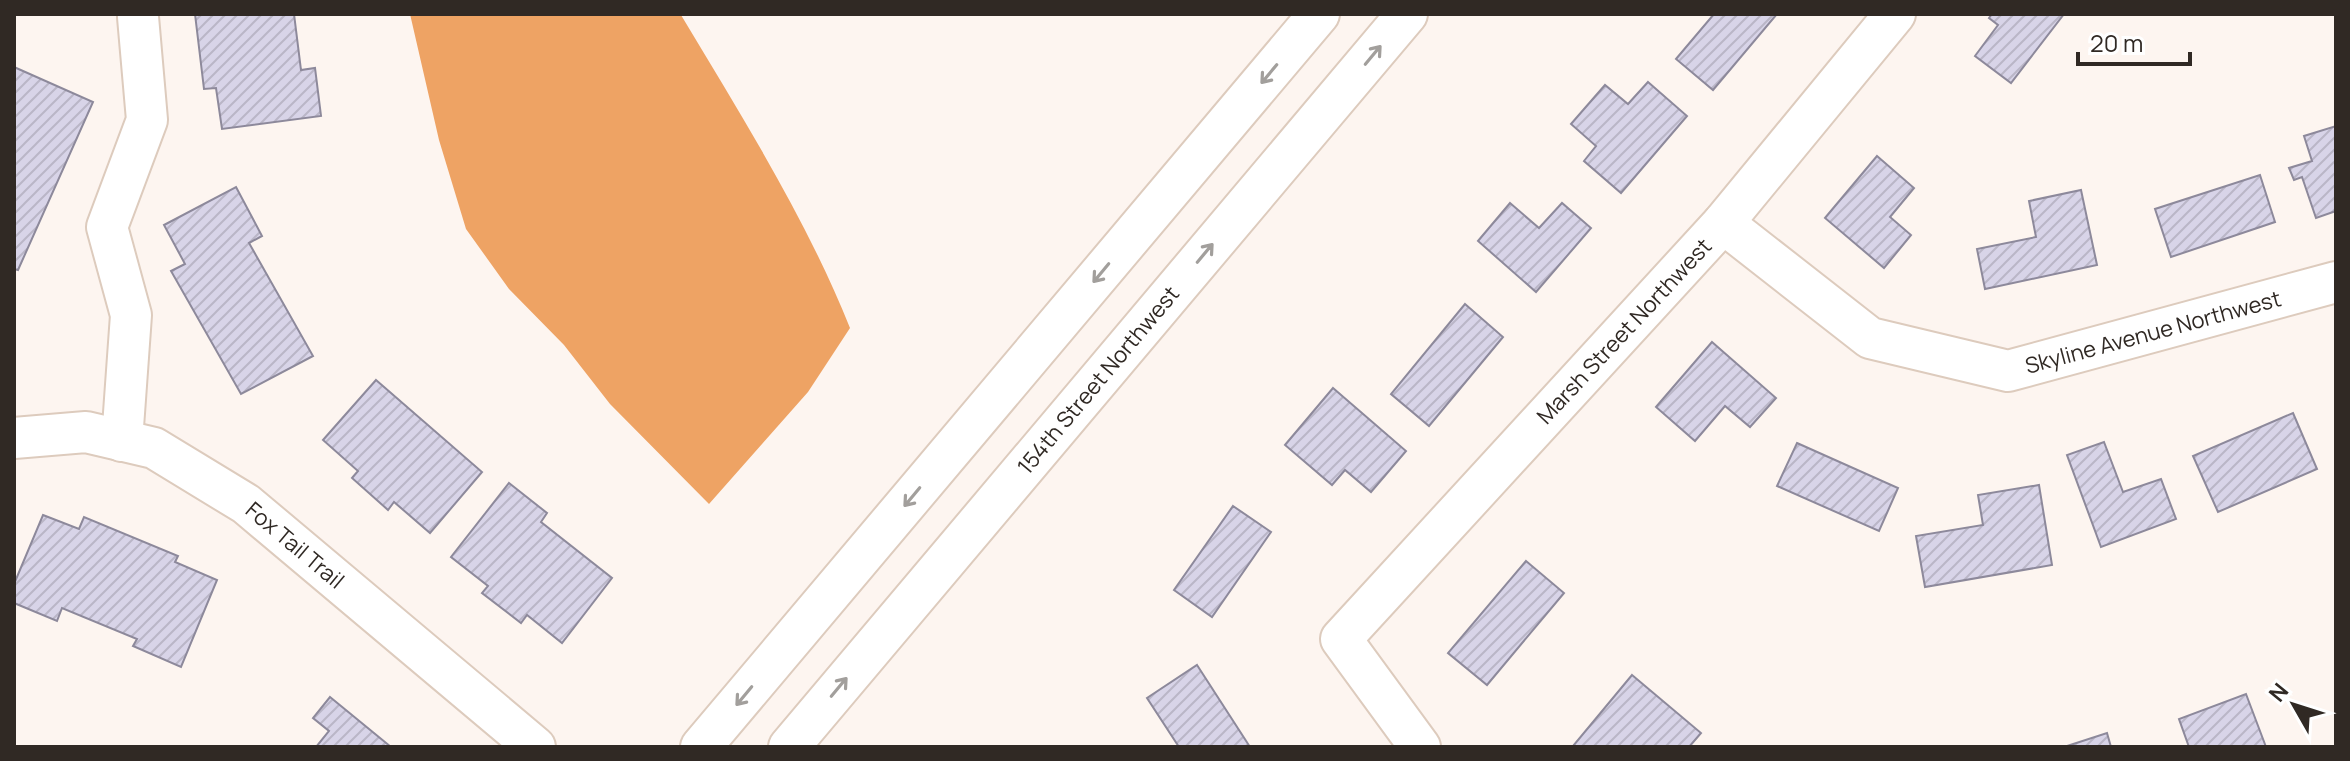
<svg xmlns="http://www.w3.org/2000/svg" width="2350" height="761" font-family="Manrope,sans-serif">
  <defs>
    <pattern id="building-hatch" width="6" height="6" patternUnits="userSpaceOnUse" patternTransform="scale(2)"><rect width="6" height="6" fill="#d8d4e8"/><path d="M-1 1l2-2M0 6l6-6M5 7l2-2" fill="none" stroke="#bab6c7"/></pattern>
  </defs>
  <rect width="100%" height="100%" fill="#fdf5f0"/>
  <path fill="#eea364" d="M410,14l271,1c61,102 125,203 169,313l-42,64 -99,112 -99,-100 -46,-59 -55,-56 -43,-60 -27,-89z"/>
  <g fill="url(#building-hatch)" stroke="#8d899b" stroke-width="2">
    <path d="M195,14h99l7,56 14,-2 6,48 -99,13 -6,-41 -12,1z"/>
    <path d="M1714,14h63l-64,76 -37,-31z"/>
    <path d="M1992,14h72l-53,69 -36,-27 23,-31 -9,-7z"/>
    <path d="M14,67l79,35 -75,168 -4,-1z"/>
    <path d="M1648,82l39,34 -66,77 -37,-32 12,-15 -25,-22 34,-39 23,19z"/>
    <path d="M2336,126v85l-20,7 -14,-41 -8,3 -5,-12 23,-7 -8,-25z"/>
    <path d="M1877,156l37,32 -24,29 21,18 -27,33 -59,-50z"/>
    <path d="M2260,175l15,47 -104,35 -16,-48z"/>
    <path d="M236,187l26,49 -13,7 64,113 -72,38 -70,-123 14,-7 -21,-39z"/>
    <path d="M2081,190l16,75 -112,24 -8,-40 59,-12 -7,-36z"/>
    <path d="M1510,203l29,25 23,-25 29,25 -55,64 -58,-51z"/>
    <path d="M1465,304l38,33 -74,89 -38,-32z"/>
    <path d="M1712,342l64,56 -26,29 -25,-21 -30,35 -39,-34z"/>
    <path d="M376,380l106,92 -52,61 -36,-31 -6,8 -36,-32 6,-7 -35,-31z"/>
    <path d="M1333,388l73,63 -35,41 -26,-22 -13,15 -47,-40z"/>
    <path d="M2293,413l24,56 -99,43 -25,-56z"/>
    <path d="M2104,442l19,50 38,-13 15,40 -75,28 -34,-92z"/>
    <path d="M1797,443l101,45 -19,43 -102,-45z"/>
    <path d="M509,483l38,30 -6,9 71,56 -50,65 -35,-28 -6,8 -39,-30 6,-7 -37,-29z"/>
    <path d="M2039,485l13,80 -127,22 -9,-51 67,-11 -5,-30z"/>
    <path d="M1233,506l38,26 -59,85 -38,-27z"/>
    <path d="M43,515l36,14 5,-12 94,39 -3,6 42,18 -36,87 -48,-21 4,-7 -75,-31 -5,13 -43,-18v-19z"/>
    <path d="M1526,561l38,32 -77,92 -39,-32z"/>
    <path d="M1197,665l53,82h-71l-32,-49z"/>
    <path d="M1632,675l69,58 -12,14 -116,-1z"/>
    <path d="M2246,694l20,53h-77l-10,-28z"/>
    <path d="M330,697l61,50h-75l13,-16 -16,-13z"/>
    <path d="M2107,733l4,14h-47z"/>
  </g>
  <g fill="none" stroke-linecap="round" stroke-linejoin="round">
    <defs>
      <g id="minor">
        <path d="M1723,223l147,115 138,33 328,-89"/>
        <path d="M14,438l72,-6 68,16 92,56 289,243"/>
        <path d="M122,441l9,-126 -24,-88 40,-107 -9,-103"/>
        <path d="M701,747l618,-733"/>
        <path d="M789,747l618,-733"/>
        <path d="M1420,747l-79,-108 382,-416 172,-209"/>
      </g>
    </defs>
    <use href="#minor" stroke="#ddcbbd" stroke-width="44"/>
    <use href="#minor" stroke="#fff" stroke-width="40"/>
  </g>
  <defs><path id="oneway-shaft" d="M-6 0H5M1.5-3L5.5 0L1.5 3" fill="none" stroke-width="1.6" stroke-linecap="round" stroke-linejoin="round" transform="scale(2)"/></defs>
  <g stroke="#a29f9c">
    <use href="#oneway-shaft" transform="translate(1373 55) rotate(-50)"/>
    <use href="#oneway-shaft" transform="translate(1269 74) rotate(130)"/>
    <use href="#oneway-shaft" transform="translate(1205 253) rotate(-50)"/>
    <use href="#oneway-shaft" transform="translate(1101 273) rotate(130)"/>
    <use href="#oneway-shaft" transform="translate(912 497) rotate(130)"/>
    <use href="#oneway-shaft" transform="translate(839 687) rotate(-50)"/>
    <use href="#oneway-shaft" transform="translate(744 696) rotate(130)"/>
  </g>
  <g text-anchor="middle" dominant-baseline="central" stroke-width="6" stroke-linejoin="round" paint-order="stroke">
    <g font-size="22" fill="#302924" stroke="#fff">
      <text transform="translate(1624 331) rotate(-47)">Marsh Street Northwest</text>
      <text transform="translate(2153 332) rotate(-15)">Skyline Avenue Northwest</text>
      <text transform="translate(1098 380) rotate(-50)">154th Street Northwest</text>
      <text transform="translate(295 545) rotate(40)">Fox Tail Trail</text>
    </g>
  </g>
  <rect width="2350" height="761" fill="none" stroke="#302924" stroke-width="32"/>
  <g transform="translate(2294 705) rotate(309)" stroke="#ffffff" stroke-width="6" paint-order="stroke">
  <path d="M0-6L14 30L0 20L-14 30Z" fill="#302924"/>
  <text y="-12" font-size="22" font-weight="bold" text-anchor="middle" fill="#302924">N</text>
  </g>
  <path d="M2078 52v12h112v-12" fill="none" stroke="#302924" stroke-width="4"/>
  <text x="2090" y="52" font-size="24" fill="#302924" stroke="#ffffff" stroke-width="6" paint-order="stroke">20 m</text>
</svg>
